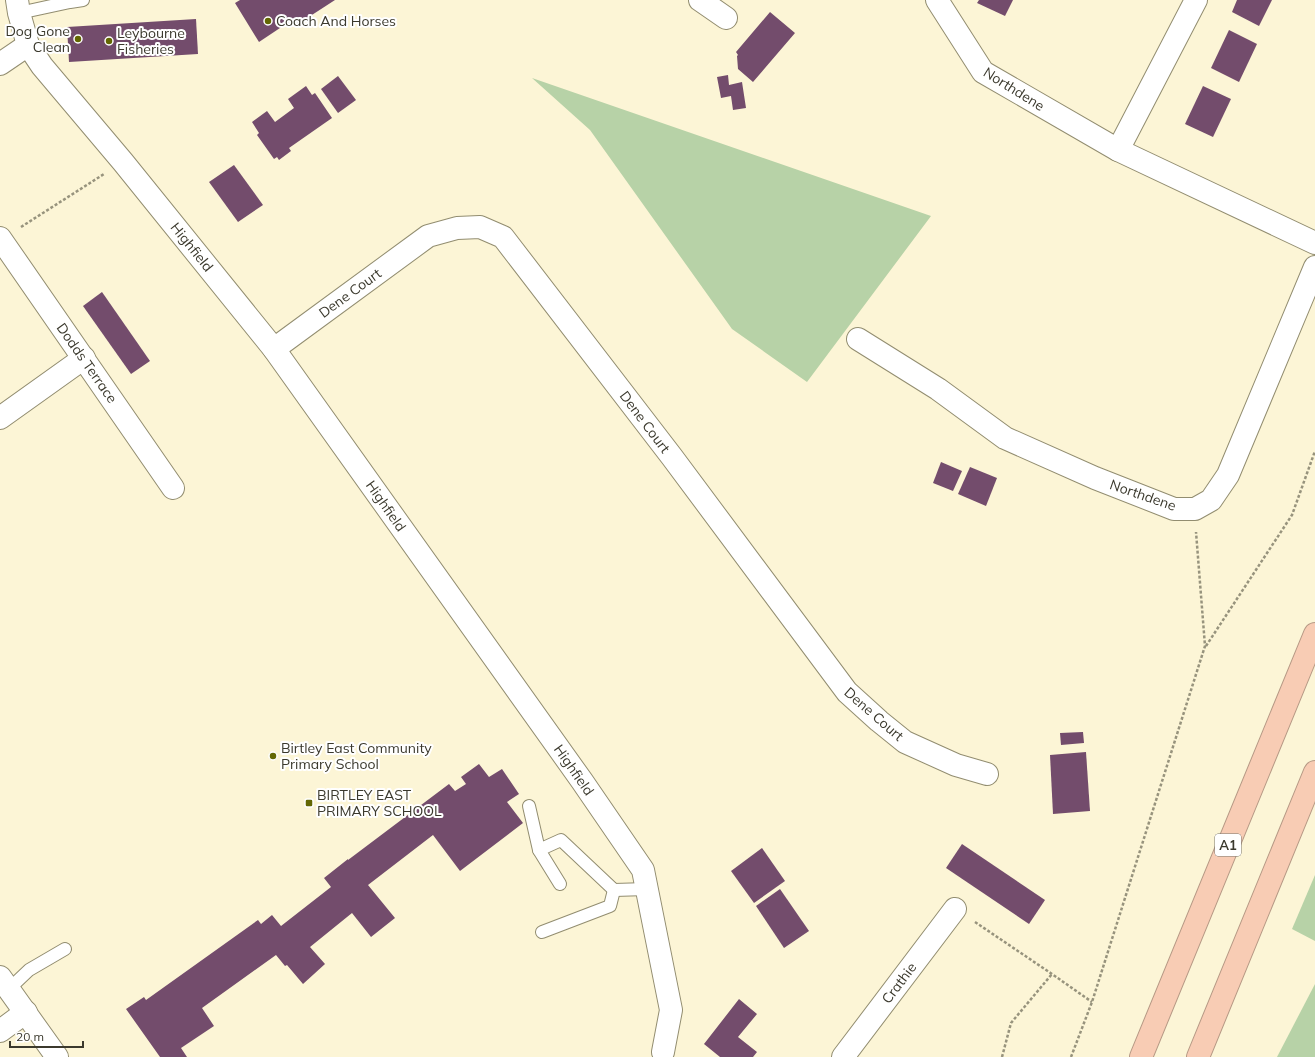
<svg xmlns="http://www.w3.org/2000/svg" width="1315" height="1057" font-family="Mulish,sans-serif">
  <rect width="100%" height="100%" fill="#fcf5d6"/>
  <g fill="#b7d2a7">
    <path d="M532,78l399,138 -124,166 -75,-53 -142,-199z"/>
    <path d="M1315,875v66l-23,-12z"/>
    <path d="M1315,984v73h-38z"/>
  </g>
  <g fill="#734c6c">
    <path d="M240,0h95l-37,24 -3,-6 -36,24 -24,-39z"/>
    <path d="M979,0h34l-8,16 -28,-13z"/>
    <path d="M1237,0h35l-13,26 -27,-14z"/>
    <path d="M770,12l25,21 -42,49 -15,-13 -1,-13 1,-1 -2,-3z"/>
    <path d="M196,19l2,35 -129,8 -2,-35z"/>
    <path d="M1229,30l28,14 -18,38 -28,-14z"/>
    <path d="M728,75l1,10 13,-3 4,26 -13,2 -2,-14 -10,2 -4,-21z"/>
    <path d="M338,76l18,24 -18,13 -17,-24z"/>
    <path d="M306,86l6,9 3,-2 17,25 -43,30 2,3 -12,9 -2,-3 -3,2 -17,-24 2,-2 -7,-11 15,-11 8,11 19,-14 -6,-9z"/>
    <path d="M1203,86l28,13 -18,38 -28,-13z"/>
    <path d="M234,165l29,40 -25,17 -29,-40z"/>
    <path d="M102,292l48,69 -19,13 -48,-68z"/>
    <path d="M941,462l21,9 -9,20 -20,-8z"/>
    <path d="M970,467l27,11 -11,28 -28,-12z"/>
    <path d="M1083,732l1,11 -23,2 -1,-12z"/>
    <path d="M1086,752l4,59 -37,3 -3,-59z"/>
    <path d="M479,764l10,13 13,-8 17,25 -12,8 16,21 -63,48 -27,-36 -65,50 27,33 -24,19 -19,-24 -42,34 15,17 -22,20 -16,-19 -2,1 -9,-11 -74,53 12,18 -33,22 6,9h-27l-34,-48 18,-12 2,3 112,-80 3,4 11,-9 9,11 50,-39 -7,-9 24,-19v1l101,-76 6,7 11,-7 -5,-7z"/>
    <path d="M962,844l83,56 -16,24 -83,-56z"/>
    <path d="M762,848l23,33 -31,22 -23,-32z"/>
    <path d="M780,889l29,42 -25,17 -28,-42z"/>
    <path d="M739,999l18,15 -19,23 19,15 -4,5h-33l-16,-13z"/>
  </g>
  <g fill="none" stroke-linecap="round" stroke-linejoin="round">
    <defs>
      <g id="lane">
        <path d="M19,13l51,-11 13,-2"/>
        <path d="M529,806l10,44 21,34"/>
        <path d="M539,850l22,-10 53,50 33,-1"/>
        <path d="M542,932l68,-26 4,-16"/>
        <path d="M9,989l20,-19 36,-21"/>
      </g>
      <g id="street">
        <path d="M17,0l2,13 9,32 14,21 81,96 151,187 308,432 61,89 28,140 -8,42"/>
        <path d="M700,0l26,18"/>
        <path d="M937,0l46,72 135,78 197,93"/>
        <path d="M0,64l28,-19"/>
        <path d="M1118,150l78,-150"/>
        <path d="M0,238l173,250"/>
        <path d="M858,339l80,50 67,49 90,40 79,31h21l16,-9 17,-25 87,-208"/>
        <path d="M274,349l154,-113 29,-8 23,-1 23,10 169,220 175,235 32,29 26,21 51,23 31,9"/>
        <path d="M0,418l84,-60"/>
        <path d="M0,977l57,80"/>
        <path d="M0,1031l26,-19"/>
        <path d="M843,1057l112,-148"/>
      </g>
      <g id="highway">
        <path d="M1141,1057l174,-423"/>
        <path d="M1198,1057l117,-285"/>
      </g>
    </defs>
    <use href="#lane" stroke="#928d70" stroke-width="14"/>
    <use href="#street" stroke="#928d70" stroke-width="24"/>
    <use href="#highway" stroke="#b69985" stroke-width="24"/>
    <g stroke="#97937d" stroke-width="2.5" stroke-dasharray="3 2" stroke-linecap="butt">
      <path d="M21,227l83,-53"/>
      <path d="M1206,646l86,-131 23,-64"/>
      <path d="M975,922l77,52 40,28"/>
      <path d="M1002,1057l9,-34 41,-49"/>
      <path d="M1071,1057l21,-55 113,-356 -9,-114"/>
    </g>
    <use href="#lane" stroke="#fff" stroke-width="12"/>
    <use href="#street" stroke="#fff" stroke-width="22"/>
    <use href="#highway" stroke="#f8ccb4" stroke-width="22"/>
  </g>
  <g fill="#636703" stroke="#fff" stroke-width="1.5">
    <circle cx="268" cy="21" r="4"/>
    <circle cx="78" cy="39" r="4"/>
    <circle cx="109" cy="41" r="4"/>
    <circle cx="273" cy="756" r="4"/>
    <rect x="305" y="799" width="8" height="8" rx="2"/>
  </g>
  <g text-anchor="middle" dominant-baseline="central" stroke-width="4" stroke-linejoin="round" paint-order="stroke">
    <rect fill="#fff" stroke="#76746c" stroke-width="1" x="1215" y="834" width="26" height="22" rx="3"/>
    <g font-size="13" font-weight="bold" fill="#3b392d">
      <text x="1228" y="845">A1</text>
    </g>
    <g font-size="14" fill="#3b392d" stroke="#fff" text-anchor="start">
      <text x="276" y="21">Coach And Horses</text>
      <text x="70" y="31" text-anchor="end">Dog Gone<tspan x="70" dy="16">Clean</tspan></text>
      <text x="117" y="33">Leybourne<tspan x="117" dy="16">Fisheries</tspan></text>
      <text x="281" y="748">Birtley East Community<tspan x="281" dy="16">Primary School</tspan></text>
      <text x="317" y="795">BIRTLEY EAST<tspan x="317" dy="16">PRIMARY SCHOOL</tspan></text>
    </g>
    <g font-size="14" fill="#3b392d" stroke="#fff">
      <text transform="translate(1014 89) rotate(32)">Northdene</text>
      <text transform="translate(192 247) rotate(51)">Highfield</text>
      <text transform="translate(350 293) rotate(-36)">Dene Court</text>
      <text transform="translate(87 363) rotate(55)">Dodds Terrace</text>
      <text transform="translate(645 422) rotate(53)">Dene Court</text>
      <text transform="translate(1143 495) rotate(19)">Northdene</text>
      <text transform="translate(386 506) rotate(55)">Highfield</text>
      <text transform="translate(874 714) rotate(41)">Dene Court</text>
      <text transform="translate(574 770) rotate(55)">Highfield</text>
      <text transform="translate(899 983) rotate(-53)">Crathie</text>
    </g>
  </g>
  <path d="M10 1041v6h73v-6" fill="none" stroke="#3b392d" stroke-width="2"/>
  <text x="16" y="1041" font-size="12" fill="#3b392d" stroke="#ffffff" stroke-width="3" paint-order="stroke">20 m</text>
</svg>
